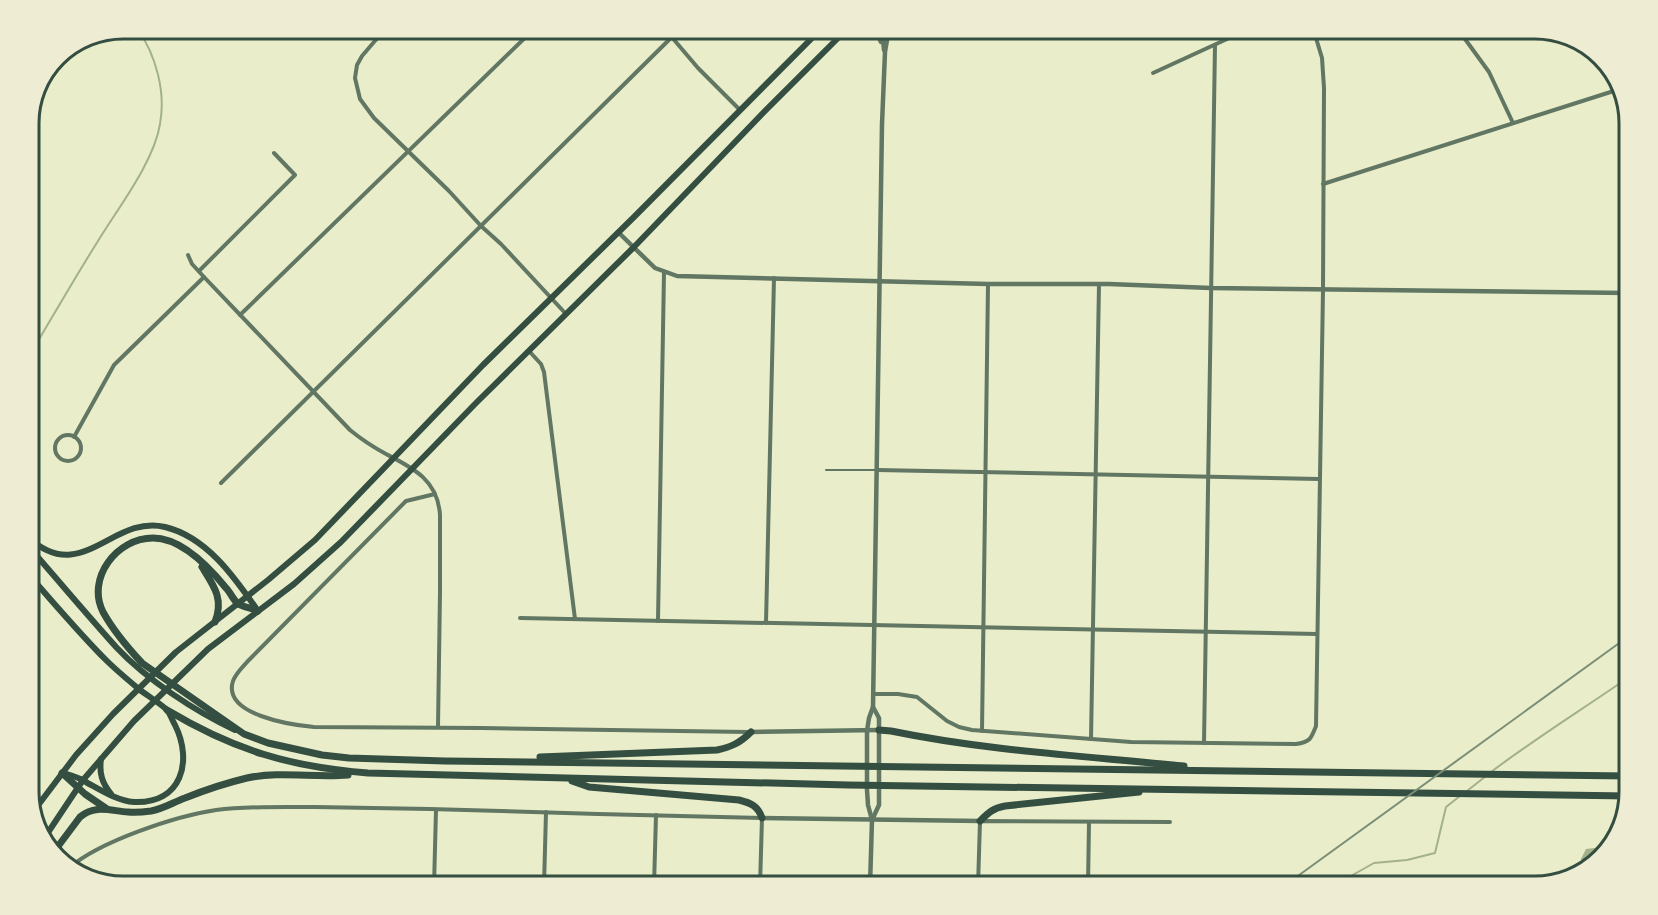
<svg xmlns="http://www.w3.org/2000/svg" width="1658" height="915" font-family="Bitter,serif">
  <rect width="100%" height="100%" fill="#e9edc9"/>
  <path fill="#a3b18a" d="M1603,847l4,2 -26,25v-15l5,-10z"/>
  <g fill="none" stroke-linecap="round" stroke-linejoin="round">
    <g stroke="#a3b18a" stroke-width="2">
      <path d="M29,356c23,-38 45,-77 69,-115 20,-33 56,-79 62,-117 6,-32 -4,-69 -23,-96"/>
      <path d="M1491,772c45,-34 92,-63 138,-95"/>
      <path d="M1467,791l19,-15"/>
      <path d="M1333,886l41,-23 33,-3 28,-7 11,-46 14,-11"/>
    </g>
    <path stroke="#617663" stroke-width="2" d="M826,470h51"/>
    <g stroke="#617663" stroke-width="4">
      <path d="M386,28l-24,28 -5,9 -2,13 5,21 14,19 75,73 32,35 20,18 65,70"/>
      <path d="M664,28l34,40 42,42"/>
      <path d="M1457,28l32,44 24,51"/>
      <path d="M1153,73l98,-45"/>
      <path d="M1323,184l297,-95"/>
      <path d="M188,255l4,9 12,13 146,153c11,9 23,17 36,24 27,14 52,26 54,61v77l-2,135"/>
      <path d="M199,271l96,-96 -21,-22"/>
      <path d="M240,315l295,-287"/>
      <path d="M529,351l12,13 3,8 31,247"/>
      <circle cx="68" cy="448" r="13"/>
      <path d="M74,437l40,-72 90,-88"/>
      <path d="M877,470l442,9"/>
      <path d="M221,483l460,-455"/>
      <path d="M435,494l-29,7 -159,161c-5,6 -11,11 -14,19 -11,34 59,44 81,46l167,1 267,4"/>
      <path d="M520,618l797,16"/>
      <path d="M658,621l6,-349"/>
      <path d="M766,623l8,-345"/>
      <path d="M873,694h25l19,3 30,24 12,6 13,3 159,12 165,2c14,-2 15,-5 20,-18l7,-436 1,-202 -2,-30 -9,-30"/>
      <path d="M982,731l6,-447"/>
      <path d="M1091,739l8,-455"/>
      <path d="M1204,743l11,-698"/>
      <path d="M69,868c31,-27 107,-52 147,-58 32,-4 64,-3 96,-3 39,1 78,1 118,2 111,4 221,6 332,9l-2,68"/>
      <path d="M434,886l2,-76"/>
      <path d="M544,886l2,-74"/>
      <path d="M654,886l2,-71"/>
      <path d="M978,886l2,-65 190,1"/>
      <path d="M1088,886l1,-64"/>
    </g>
    <g stroke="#617663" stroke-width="4.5">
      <path d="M874,28l7,14"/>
      <path d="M882,28l2,22"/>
      <path d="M618,232l37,36 22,8 311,8h121l102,4 418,5"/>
      <path d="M751,732l128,-2"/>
      <path d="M762,818l218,3"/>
      <path d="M872,820l7,-15v-87l-6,-11"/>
      <path d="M870,886l2,-66 -4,-15 -1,-15v-59l2,-13 4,-11 9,-583 3,-72 4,-24"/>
    </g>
    <g stroke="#344e41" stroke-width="6">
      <path d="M29,538c53,48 84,-24 136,-11 42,10 70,51 93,84"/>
      <path d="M29,547c29,33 58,68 88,101 29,31 79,64 118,82"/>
      <path d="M29,575c25,28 50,58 77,85 10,10 22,20 34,30 8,6 18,12 26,19 4,4 6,11 9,16 18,36 7,79 -41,77 -17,-1 -35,-13 -50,-21 -6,-4 -14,-6 -21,-8"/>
      <path d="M101,759c-2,14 1,24 10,35"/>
      <path d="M33,812l43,-57 37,-41 63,-62 92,-72 47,-40 168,-175 151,-148 188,-189"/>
      <path d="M43,840l40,-60 51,-59 74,-72 86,-65 47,-42 135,-139 158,-156 129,-134 85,-85"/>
    </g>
    <g stroke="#344e41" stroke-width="7">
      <path d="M202,567c12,19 22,32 13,55"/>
      <path d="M258,611c-6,-3 -16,-4 -21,-8 -4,-4 -7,-11 -11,-15 -17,-21 -44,-50 -73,-50 -36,0 -67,40 -50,74 10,18 25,36 39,51l102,71 24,9 54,12 27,3 96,3 1184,15"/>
      <path d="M167,710c67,40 123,57 201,63l480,12 781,11"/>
      <path d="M879,730l12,1c97,20 195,25 293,35"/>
      <path d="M540,757l177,-7c14,-3 23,-7 34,-18"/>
      <path d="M62,773l23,21 22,15"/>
      <path d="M572,781l17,6 150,13c12,3 19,6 23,18"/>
      <path d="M980,821c8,-8 13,-13 25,-15l134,-14"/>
      <path d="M53,853l27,-36c15,-13 31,-6 48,-5 8,1 16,0 23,-1 12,-2 23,-9 34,-13 20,-8 41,-15 62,-20 32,-7 68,0 101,-3"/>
    </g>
    <path stroke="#7c8e77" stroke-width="2" d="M1284,886l345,-250"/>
  </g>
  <path d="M0 0H1658V915H0ZM123 39H1535A84 84 0 0 1 1619 123V792A84 84 0 0 1 1535 876H123A84 84 0 0 1 39 792V123A84 84 0 0 1 123 39Z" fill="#eeecd3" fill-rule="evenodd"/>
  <path fill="none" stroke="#344e41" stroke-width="3" d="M123 39H1535A84 84 0 0 1 1619 123V792A84 84 0 0 1 1535 876H123A84 84 0 0 1 39 792V123A84 84 0 0 1 123 39Z"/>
</svg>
